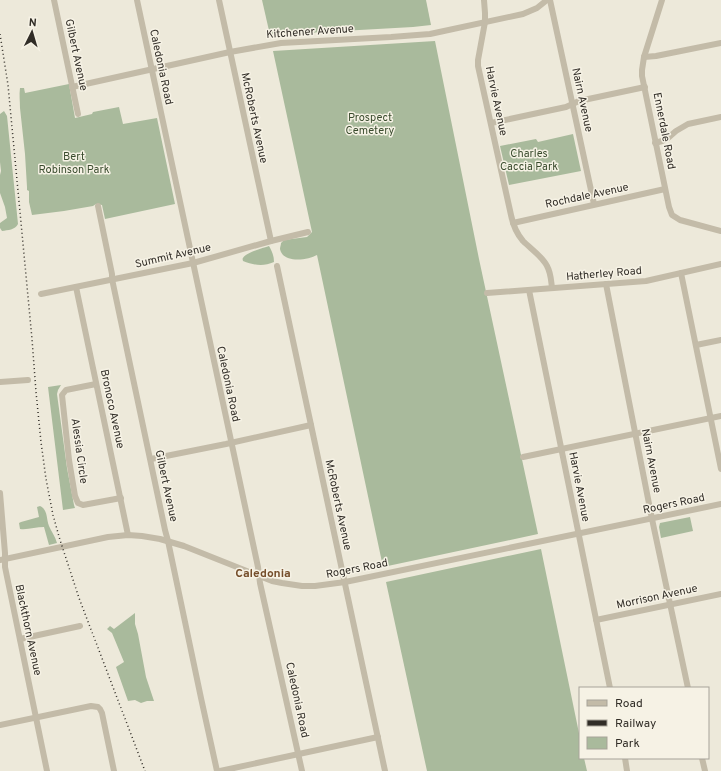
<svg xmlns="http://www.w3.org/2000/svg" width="721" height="771" font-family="Overpass,sans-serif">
  <rect width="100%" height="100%" fill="#ede9da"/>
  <g fill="#a9ba9c">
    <path d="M262,0h164l5,25 -18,2 -143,8z"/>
    <path d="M435,41l44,218 59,275 -155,33 -66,-312c-9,5 -34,9 -37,-6 0,-2 1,-4 1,-6l3,-3 23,-3 5,-5 -39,-181z"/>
    <path d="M69,84l6,34 17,-4 1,-2 26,-5 4,17 34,-6 18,86 -70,15 -3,-14 -6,-1 -3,2 -29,5 -32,4 -3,-13v-11l-2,-1v-3l-2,-33 -5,-46c0,-7 -1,-13 0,-20h4l1,5z"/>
    <path d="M4,111l3,5 11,108c-3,6 -10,6 -16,7l-2,-3v-5l7,-5 -2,-11 -5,-14v-18l1,-4 -1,-9v-48z"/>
    <path d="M573,134l8,37 -72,14 -9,-39 36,-7 2,3z"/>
    <path d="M269,246c3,5 5,10 5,16 -11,5 -21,3 -31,-1 0,-1 -1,-2 0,-3 2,-5 20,-10 26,-12z"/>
    <path d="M61,385l-3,5 -1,4 10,74 7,37 1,3 -12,2 -15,-123z"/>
    <path d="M40,506c8,4 6,12 9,20 2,5 6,10 8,17l-8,2 -5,-18c-8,0 -16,3 -24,2l-1,-6 2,-1 18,-5 -2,-10z"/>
    <path d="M690,517l3,14 -32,7 -2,-11 1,-4z"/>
    <path d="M541,549l39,189v20h4l3,13h-160l-41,-189z"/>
    <path d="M135,613v11l3,10 8,43 8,24h-7l-6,2 -6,-3 -7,1 -12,-34 8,-5 -12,-29 -5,-4 3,-3 4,3z"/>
  </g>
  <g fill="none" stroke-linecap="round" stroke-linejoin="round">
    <g stroke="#c3bba8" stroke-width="6">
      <path d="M54,0l24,114"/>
      <path d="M137,0l121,567 2,16 42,188"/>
      <path d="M219,0l52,241"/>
      <path d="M484,0l1,13v9l-7,38v6l33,149c2,10 6,19 12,26 8,8 19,15 24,25 4,7 4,14 5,22"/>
      <path d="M550,0l44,204"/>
      <path d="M662,0l-18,57 -2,13v6l27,131 3,8 8,5 41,11"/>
      <path d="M644,57l12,-1 65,-13"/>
      <path d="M72,87l158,-35 51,-9 110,-6 39,-3 93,-20 14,-6 10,-8"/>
      <path d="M491,123l75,-16 13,-6 66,-14"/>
      <path d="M655,143l7,-2 6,-3 8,-7 12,-7 33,-7"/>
      <path d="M98,206l14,68v5l53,251 3,11 33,157 16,73"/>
      <path d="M513,223l152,-34"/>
      <path d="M277,266l108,505"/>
      <path d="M681,273l40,196"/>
      <path d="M606,284l46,235 36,169"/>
      <path d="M76,287l52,248"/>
      <path d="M529,290l81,398"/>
      <path d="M487,293l159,-12 75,-17"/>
      <path d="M41,294l152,-31 78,-22 37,-9"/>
      <path d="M696,345l25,-5"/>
      <path d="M0,382l28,-2"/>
      <path d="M96,384l-30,6 -4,5 7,65 6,36 3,7 5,2 38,-7"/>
      <path d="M523,457l198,-41"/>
      <path d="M151,459l75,-15 85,-19"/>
      <path d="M0,493l5,60v14l42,204"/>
      <path d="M0,560l108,-23 20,-2 14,1 18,3 24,7 88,35 10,2 20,3h13l30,-4 376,-78"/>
      <path d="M596,620l125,-26"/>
      <path d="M20,639l60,-13"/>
      <path d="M0,725l91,-19 7,1 2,2 2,4 12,58"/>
      <path d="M625,758l2,13"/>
      <path d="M702,758l3,13"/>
      <path d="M220,771l158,-34"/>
    </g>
    <path stroke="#312d27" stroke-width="1.5" stroke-dasharray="1 3" stroke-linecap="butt" d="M0,34l8,51 24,254 4,53 5,50 5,37 7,36 7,25 19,58 66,173"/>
  </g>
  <g text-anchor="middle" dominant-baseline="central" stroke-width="3" stroke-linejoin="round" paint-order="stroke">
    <g font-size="11" fill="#312d27" stroke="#f6f2e5">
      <text transform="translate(310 32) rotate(-4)">Kitchener Avenue</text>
      <text transform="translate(76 55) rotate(78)">Gilbert Avenue</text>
      <text transform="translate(161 67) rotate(78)">Caledonia Road</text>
      <text transform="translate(582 100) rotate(78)">Nairn Avenue</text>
      <text transform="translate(496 101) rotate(78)">Harvie Avenue</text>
      <text transform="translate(254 118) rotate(78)">McRoberts Avenue</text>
      <text transform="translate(664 131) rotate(79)">Ennerdale Road</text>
      <text transform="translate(587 196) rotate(-12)">Rochdale Avenue</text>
      <text transform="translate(173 256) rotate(-13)">Summit Avenue</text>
      <text transform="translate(604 274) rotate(-5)">Hatherley Road</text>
      <text transform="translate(228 384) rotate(78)">Caledonia Road</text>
      <text transform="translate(112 409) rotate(78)">Bronoco Avenue</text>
      <text transform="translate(79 451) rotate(82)">Alessia Circle</text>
      <text transform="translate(651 461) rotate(79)">Nairn Avenue</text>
      <text transform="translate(166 486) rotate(78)">Gilbert Avenue</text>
      <text transform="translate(579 487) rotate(79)">Harvie Avenue</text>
      <text transform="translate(674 504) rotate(-12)">Rogers Road</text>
      <text transform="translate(338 505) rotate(78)">McRoberts Avenue</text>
      <text transform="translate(357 569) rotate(-11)">Rogers Road</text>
      <text transform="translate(657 597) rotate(-12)">Morrison Avenue</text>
      <text transform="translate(28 630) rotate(78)">Blackthorn Avenue</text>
      <text transform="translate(297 700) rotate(78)">Caledonia Road</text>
    </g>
    <g font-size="11" fill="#3a4c2e" stroke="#f6f2e5">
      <text x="370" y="118">Prospect<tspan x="370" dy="13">Cemetery</tspan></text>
      <text x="529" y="154">Charles<tspan x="529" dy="13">Caccia Park</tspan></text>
      <text x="74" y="157">Bert<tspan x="74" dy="13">Robinson Park</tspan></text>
    </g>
    <g font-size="12" font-weight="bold" fill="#754e2b" stroke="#f6f2e5">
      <text x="263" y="574">Caledonia</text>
    </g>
  </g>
  <rect x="579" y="687" width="130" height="72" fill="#f6f2e5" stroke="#a7a399"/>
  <rect x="587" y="700" width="20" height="6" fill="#c3bba8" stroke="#a7a399"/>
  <text x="615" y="707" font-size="12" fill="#312d27">Road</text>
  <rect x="587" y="720" width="20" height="6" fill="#312d27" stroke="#a7a399"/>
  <text x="615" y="727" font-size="12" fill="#312d27">Railway</text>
  <rect x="587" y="737" width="20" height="12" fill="#a9ba9c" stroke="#a7a399"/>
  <text x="615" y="747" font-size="12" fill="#312d27">Park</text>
  <g transform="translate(32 32) rotate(5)" stroke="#f6f2e5" stroke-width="3" paint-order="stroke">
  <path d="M0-3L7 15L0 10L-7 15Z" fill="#312d27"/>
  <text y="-6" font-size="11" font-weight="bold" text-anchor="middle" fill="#312d27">N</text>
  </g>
</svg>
